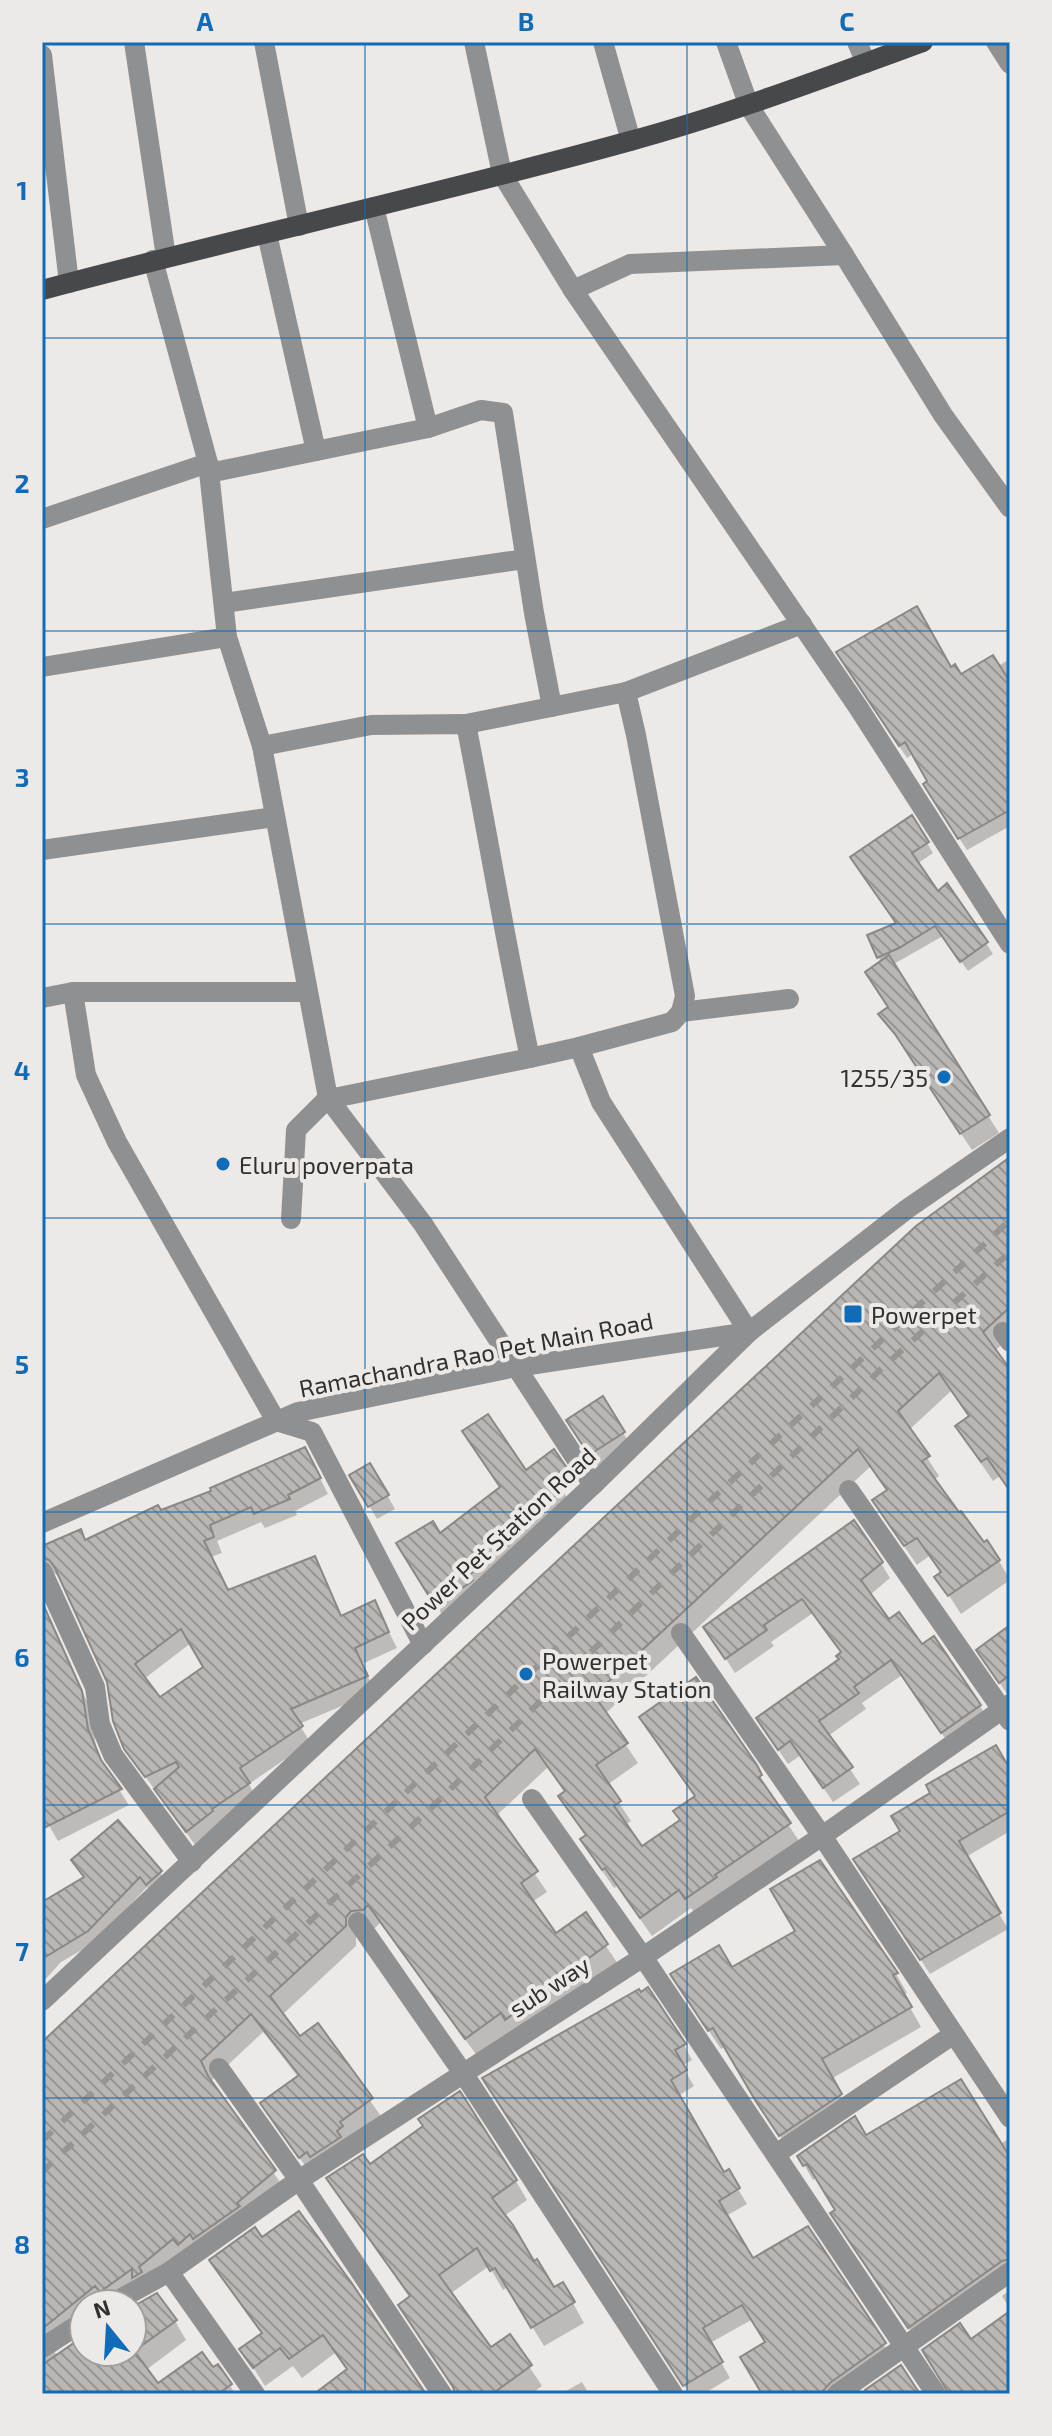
<svg xmlns="http://www.w3.org/2000/svg" width="1052" height="2436" font-family="'Exo 2',sans-serif">
  <defs>
    <pattern id="building-back-hatch" width="6" height="6" patternUnits="userSpaceOnUse" patternTransform="scale(2)"><rect width="6" height="6" fill="#b9b6b3"/><path d="M-1 5l2 2M0 0l6 6M5-1l2 2" fill="none" stroke="#979492"/></pattern>
  </defs>
  <rect width="100%" height="100%" fill="#ede9e6"/>
  <g fill="#0003" fill-rule="evenodd">
    <path d="M1010,659v167l-43,24 -35,-53 -2,-15 -16,-29 -7,5 -61,-93 105,4 9,8 38,-11z"/>
    <path d="M927,843l6,10 -16,11 20,30 49,49 7,11 -25,17 -25,-35 -51,29 107,168 -27,17 -91,-135 9,-7 -11,-51 19,-32 -39,-57z"/>
    <path d="M1010,1159v177l-15,15 15,21v119l-10,-15 -7,5 -24,-35 -11,-19 12,-9 -19,-27 -42,39 30,46 -6,4 66,81 11,19 -49,34 -24,-37 5,-3 -13,-18 -12,9 -31,-45 -12,-19 14,-10 -18,-24 -265,247 33,49 -31,22 24,36 -6,4 16,24 40,-28 15,-23 -55,-80 114,48 15,31 31,47 -103,73 -7,-9 -39,28 -35,-50 -3,2 -20,-29 -11,-19 4,-3 -15,-21 -6,-23 -18,-26 -52,49 51,76 -15,10 24,34 29,-21 33,49 -140,93 -98,-134 -6,6 -12,1 -6,7v9l-74,69 17,24 18,-13 66,93 -71,57 -50,-73 37,-25 -36,-46 -52,49 75,110 -155,113h-47v19l-9,15 -20,14 1,3 24,-14 4,11h48v-42l43,11 11,19 -40,30 12,16 55,-16 17,15 5,9h-193v-350z"/>
    <path d="M603,1399l28,47 -33,20 -22,-33z"/>
    <path d="M313,1465l15,29 -33,17 2,4 -32,13 -4,-6 -44,19 5,12 -11,4 18,35 85,-33 28,59 32,-15 23,45 -35,16 13,28 -76,32 11,18 -61,42 8,15 -61,47 -60,-82 -27,-83 -47,-102 -8,-6 -12,5v-30l44,-6 74,-30zM191,1643l15,25 -46,32 -16,-21z"/>
    <path d="M370,1465l25,44 -18,10 -25,-43z"/>
    <path d="M565,1469l7,13 -10,7 8,14 -126,115 -45,-74 40,-8 87,-63z"/>
    <path d="M881,1563l9,15 -20,17 19,27 32,25 59,59 9,15 -38,26 -49,-72 -40,28 4,6 -38,27 32,48 -27,18 -32,-47 -13,9 -21,-31 74,-73 1,-6 -29,-41 -42,29 3,4 -39,27 -29,-45z"/>
    <path d="M42,1603l48,105 6,38 10,24 23,35 -71,36 -11,-19 -5,3z"/>
    <path d="M1010,1628v65l-2,2 -22,-32z"/>
    <path d="M1010,1773v58l-44,26 42,72 -78,45 -66,-100z"/>
    <path d="M73,1861l87,11 7,12 -13,11 -7,-8 -53,56 -33,19 -19,21v-79l43,-25z"/>
    <path d="M732,1970l164,4 11,19 -4,2 18,32 -90,52 20,35 -60,40 -65,-108 -5,3 -37,-55z"/>
    <path d="M684,2045l8,15 -10,6 12,20 -16,10 46,78 4,-2 19,32 -21,12 27,44 54,-31 86,130 -49,35h-80l3,-51 -14,-24 -43,24 20,35 -27,16h-13l-197,-301z"/>
    <path d="M865,2137l135,7 10,-6v139l-92,65 -76,-114 -5,-17 -19,-34 -5,3 -14,-24z"/>
    <path d="M370,2166l146,15 11,19 -23,16 29,48 21,26 9,-5 21,38 -40,23 -36,-59 -5,3 -14,-24 -39,28 41,56 18,-14 33,50 -11,8h-75l-45,-96 -83,-119z"/>
    <path d="M211,2260l213,134h-107l31,-23 -13,-18 -33,25 -9,-12 -28,20 -23,-36 21,-15z"/>
    <path d="M1010,2290v19l-8,-13z"/>
    <path d="M582,2382l7,12h-21l-2,-3z"/>
  </g>
  <g fill="url(#building-back-hatch)" stroke="#8a8784" stroke-width="2" fill-rule="evenodd">
    <path d="M917,606l34,61 4,-3 6,10 32,-19 17,27v128l-52,29 -35,-55 4,-3 -22,-39 -6,4 -63,-94z"/>
    <path d="M912,815l17,27 -17,11 26,38 9,-8 41,59 -28,20 -25,-36 -36,22 -22,10 -10,-23 29,-12 -46,-66z"/>
    <path d="M889,955l101,160 -30,19 -65,-100 -17,-20 10,-7 -23,-35z"/>
    <path d="M1010,1157v150l-27,25 27,37v122l-23,-33 -6,4 -26,-36 14,-10 -30,-43 -41,38 32,45 -8,5 37,51 2,-1 23,31 3,-2 13,20 -52,36 -14,-19 7,-5 -24,-34 -13,8 -32,-46 15,-10 -29,-41 -264,246 34,48 -32,22 25,36 -7,5 28,40 38,-26 -7,-9 22,-15 -56,-79 57,-40 61,88 5,10 -3,2 32,46 -76,52 2,2 -32,22 -6,-9 -39,28 -35,-50 -3,2 -22,-31 6,-4 -28,-39 7,-5 -30,-42 -50,48 53,74 -17,12 35,50 30,-21 22,32 -103,76 -4,-7 -36,26 -97,-134 -5,5 -12,1 -5,6v9l-76,70 30,40 18,-13 55,75 -33,24 3,4 -6,5 4,6 -31,20 -3,-5 -8,6 -39,-55 39,-28 -48,-61 -50,47 7,15 68,94 -39,33 3,3 -47,33 -3,-5 -12,11 -5,-6 -34,28 3,5 -10,6v-9l-32,23 -5,-6 -53,43v-287l874,-816z"/>
    <path d="M603,1396l22,36 -36,23 -23,-35z"/>
    <path d="M488,1414l38,56 28,-21 13,19 -13,8 10,13 -56,44 6,7 -45,35 4,5 -2,2 -36,24 -39,-63 37,-22 7,12 60,-46 -38,-56z"/>
    <path d="M305,1447l16,31 -33,17 2,4 -36,15 -3,-7 -41,18 4,12 -10,4 24,49 87,-34 26,60 34,-16 14,32 -34,16 13,28 -77,33 12,17 -63,42 10,15 -38,26 1,2 -27,21 -32,-43 25,-22 -3,-5 -31,15 -21,-28 -11,-28 -6,-39 -53,-116 -5,-6 -7,-2v-12l39,-17 4,11 73,-35 3,5 50,-19 -1,-3zM181,1629l22,38 -43,30 -25,-33z"/>
    <path d="M370,1463l19,32 -21,12 -19,-32z"/>
    <path d="M854,1520l29,42 -22,18 28,39 10,-7 23,32 12,-8 47,69 -40,28 -50,-73 -37,27 5,6 -40,28 34,46 -30,21 -33,-47 -12,9 -22,-32 83,-59 -3,-3 5,-4 -39,-53 -38,26 3,5 -42,29 -22,-32z"/>
    <path d="M42,1602l40,89 6,38 13,31 21,29 -80,40z"/>
    <path d="M1010,1625v50l-11,8 -23,-33z"/>
    <path d="M996,1745l14,24v42l-51,30 42,72 -81,47 -67,-101 47,-28 -9,-15 39,-23 -4,-8z"/>
    <path d="M118,1820l44,51 -16,14 -6,-8 -52,54 -46,28v-57l42,-25 -13,-17z"/>
    <path d="M820,1860l78,113 -5,2 19,32 -90,52 20,35 -63,42 -24,-36 -42,-72 -5,3 -38,-57 49,-29 13,22 63,-36 -25,-42z"/>
    <path d="M648,1987l38,57 -11,6 12,20 -16,10 53,92 5,-3 11,19 -21,13 34,57 55,-32 78,117 -56,40 -10,11h-58l-22,-37 25,-15 -23,-37 -39,23 20,34 -40,24 -201,-308 157,-89 2,3z"/>
    <path d="M961,2079l49,78v102l-8,2 -94,67 -78,-115 5,-3 -28,-46 -4,2 -6,-10 58,-40 11,19z"/>
    <path d="M460,2091l57,89 -25,18 21,27 21,36 3,-2 17,28 9,-5 12,20 -44,26 -36,-60 -5,3 -13,-23 -38,27 52,72 19,-13 22,31 -40,29h-37l-2,-7 -55,-82 12,-9 -84,-118 37,-24 7,10 53,-38 -5,-7z"/>
    <path d="M299,2211l52,71 75,112h-112l33,-25 -24,-34 -34,24 -9,-11 -27,20 -14,-19 23,-16 -53,-73 46,-33 7,10z"/>
    <path d="M157,2293l20,27 -44,32h2l23,31 44,-31 11,15 5,-3 14,20 -14,10h-176v-29l39,-27 3,5v9h48v-45z"/>
    <path d="M1010,2311v83h-61l-27,-44 38,-27 11,16z"/>
    <path d="M901,2365l19,29h-52l-3,-4z"/>
  </g>
  <g fill="none" stroke-linecap="round" stroke-linejoin="round">
    <g stroke="#8f9092" stroke-width="20">
      <path d="M134,42l32,215"/>
      <path d="M264,42l35,184"/>
      <path d="M474,42l28,132 71,116 285,417 152,237"/>
      <path d="M603,42l28,99"/>
      <path d="M726,42l23,64 95,149"/>
      <path d="M857,42l9,21"/>
      <path d="M996,42l14,22"/>
      <path d="M42,55l27,228"/>
      <path d="M374,207l54,221"/>
      <path d="M267,234l49,217"/>
      <path d="M153,260l55,203 19,174 35,109 109,-21 95,-1c22,111 40,223 64,334l49,-11 22,55 148,230"/>
      <path d="M573,290l57,-26 214,-9 99,160 67,93"/>
      <path d="M209,473l219,-45 53,-18 22,3 31,200 18,94"/>
      <path d="M42,519l166,-56"/>
      <path d="M224,603l301,-44"/>
      <path d="M42,667l185,-30"/>
      <path d="M626,692l176,-68"/>
      <path d="M466,724l160,-32 10,43 49,261 -4,16 -9,10 -93,25"/>
      <path d="M262,746l66,352 95,126 170,261"/>
      <path d="M42,850l233,-33"/>
      <path d="M73,992h234"/>
      <path d="M42,998l31,-6 13,83 31,67 159,279 36,11 111,213"/>
      <path d="M681,1012l108,-13"/>
      <path d="M329,1099l201,-41"/>
      <path d="M291,1219l5,-89 32,-32"/>
      <path d="M1003,1332l7,10"/>
      <path d="M849,1490l161,231"/>
      <path d="M42,1523l256,-111 218,-45 233,-35"/>
      <path d="M42,1571l53,116 5,37 13,31 79,107"/>
      <path d="M681,1633l141,203 188,282"/>
      <path d="M532,1799l111,158 293,437"/>
      <path d="M358,1922l105,151 210,321"/>
      <path d="M42,2001l551,-516 156,-153 158,-123 103,-71"/>
      <path d="M219,2068l80,112 143,214"/>
      <path d="M776,2154l178,-120"/>
      <path d="M169,2272l86,122"/>
      <path d="M111,2304l58,-32 130,-92 344,-223 179,-121 188,-132"/>
      <path d="M42,2348l42,-27"/>
      <path d="M837,2394l173,-122"/>
    </g>
    <path stroke="#46484b" stroke-width="20" d="M42,290c195,-52 393,-95 588,-149 100,-27 196,-64 293,-99"/>
    <g stroke="#979491" stroke-width="6" stroke-dasharray="14 14" stroke-linecap="butt">
      <path d="M42,2141l670,-642 298,-279"/>
      <path d="M42,2172l390,-365 448,-437 130,-118"/>
    </g>
  </g>
  <path fill="none" stroke="#106cb9" stroke-width="2" stroke-opacity="0.55" d="M365,42v2352M687,42v2352M42,338h968M42,631h968M42,924h968M42,1218h968M42,1512h968M42,1805h968M42,2098h968"/>
  <g fill="#106cb9" stroke="#ede9e6" stroke-width="3">
    <circle cx="944" cy="1077" r="8"/>
    <circle cx="223" cy="1164" r="8"/>
    <rect x="843" y="1304" width="20" height="20" rx="4"/>
    <circle cx="526" cy="1674" r="8"/>
  </g>
  <g text-anchor="middle" dominant-baseline="central" stroke-width="8" stroke-linejoin="round" paint-order="stroke">
    <g font-size="24" fill="#31302e" stroke="#ede9e6" text-anchor="start">
      <text x="928" y="1077" text-anchor="end">1255/35</text>
      <text x="239" y="1164">Eluru poverpata</text>
      <text x="871" y="1314">Powerpet</text>
      <text x="542" y="1660">Powerpet<tspan x="542" dy="28">Railway Station</tspan></text>
    </g>
    <g font-size="24" fill="#31302e" stroke="#ede9e6">
      <text transform="translate(476 1354) rotate(-11)">Ramachandra Rao Pet Main Road</text>
      <text transform="translate(498 1538) rotate(-43)">Power Pet Station Road</text>
      <text transform="translate(549 1986) rotate(-33)">sub way</text>
    </g>
  </g>
  <rect width="1052" height="2436" fill="none" stroke="#ede9e6" stroke-width="88"/>
  <g transform="translate(108 2328) rotate(342)"><circle r="38" fill="#ede9e6" stroke="#a29f9c" stroke-width="2"/>
  <path d="M0-6L14 30L0 20L-14 30Z" fill="#106cb9"/>
  <text y="-12" font-size="22" font-weight="bold" text-anchor="middle" fill="#31302e">N</text>
  </g>
  <rect x="44" y="44" width="964" height="2348" fill="none" stroke="#106cb9" stroke-width="3"/>
  <g font-size="26" text-anchor="middle" font-weight="bold" fill="#106cb9">
    <text x="205" y="31">A</text>
    <text x="526" y="31">B</text>
    <text x="847" y="31">C</text>
    <text x="22" y="200">1</text>
    <text x="22" y="493">2</text>
    <text x="22" y="787">3</text>
    <text x="22" y="1080">4</text>
    <text x="22" y="1374">5</text>
    <text x="22" y="1667">6</text>
    <text x="22" y="1961">7</text>
    <text x="22" y="2254">8</text>
  </g>
</svg>
